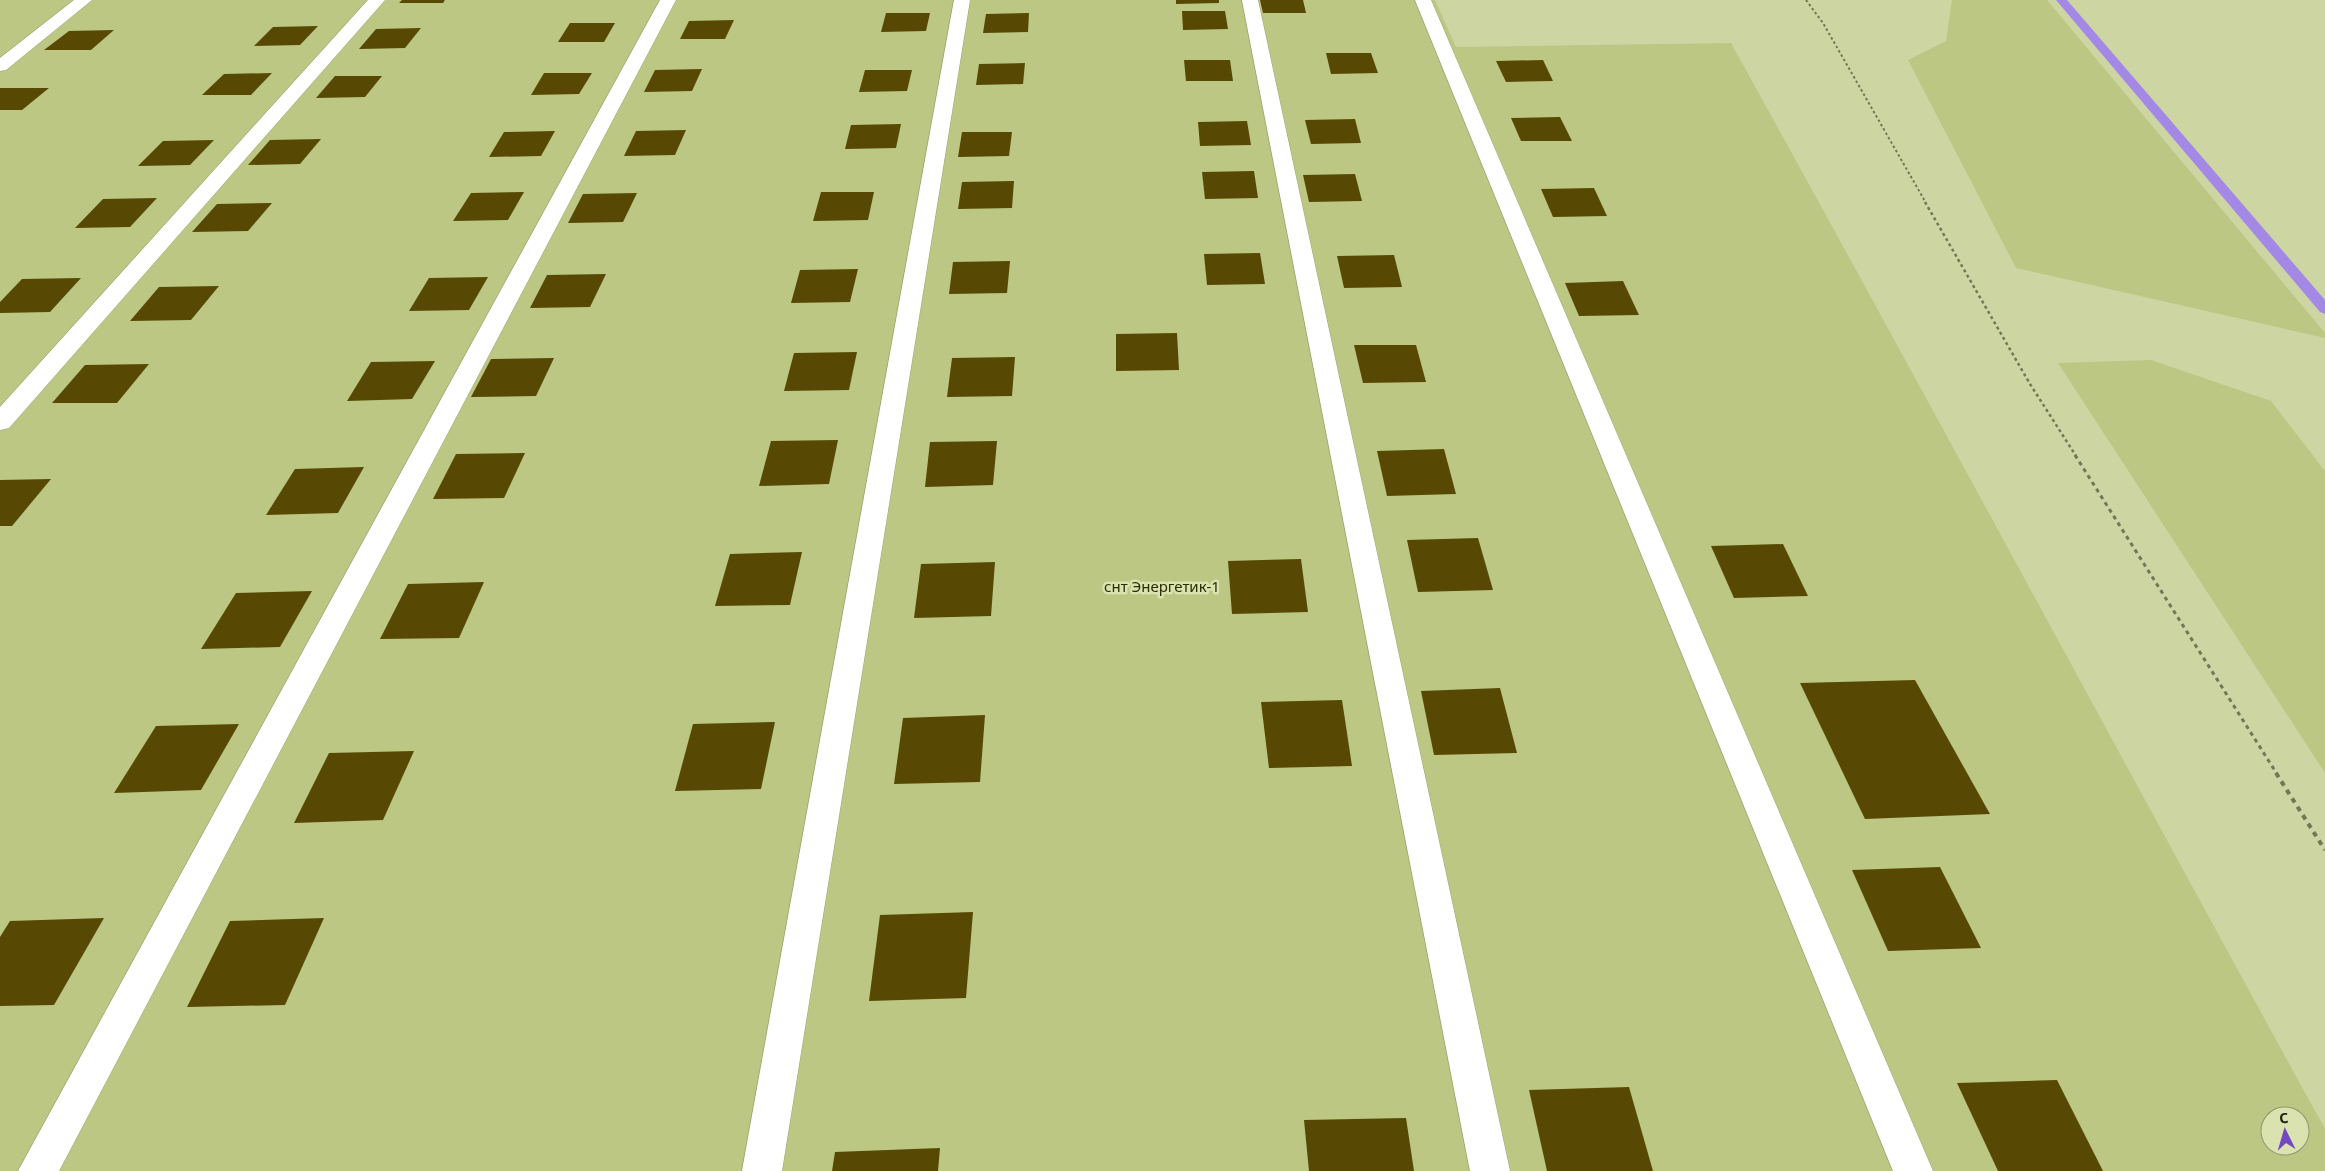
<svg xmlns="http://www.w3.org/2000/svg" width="2325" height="1171" font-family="'Noto Sans',sans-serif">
  <rect width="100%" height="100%" fill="#cdd6a3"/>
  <g fill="#bbc783" fill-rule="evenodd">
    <path d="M0,0h1435l21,47 275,-4c200,361 395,724 594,1086v42h-2325zM2270,1116h30v30h-30z"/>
    <path d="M1952,0h95l278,333v5l-309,-70 -108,-208 38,-19z"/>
    <path d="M2151,360l120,41 54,70v302l-267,-410z"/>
  </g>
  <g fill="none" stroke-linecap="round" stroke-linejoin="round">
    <path fill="#a488e6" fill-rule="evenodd" d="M2056,0h11l258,300v14l-5,-2z"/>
  </g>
  <g fill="#574903">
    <path d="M402,0h43l-2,3h-44z"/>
    <path d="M1176,0h43v3l-43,1z"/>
    <path d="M1260,0h43l3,13h-43z"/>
    <path d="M1182,11h43l3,18 -45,1z"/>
    <path d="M886,13h44l-4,18 -45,1z"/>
    <path d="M1029,13l-1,19 -45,1 3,-19z"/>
    <path d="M734,20l-9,19h-45l9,-18z"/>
    <path d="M570,23h45l-11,19h-46z"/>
    <path d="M318,26l-18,19 -46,1 19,-19z"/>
    <path d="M421,28l-16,20 -46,1 17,-20z"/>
    <path d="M114,30l-23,20h-47l25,-19z"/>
    <path d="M1326,53h45l7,20 -47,1z"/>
    <path d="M1184,60h46l3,21h-47z"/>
    <path d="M1543,60l10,21 -47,1 -10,-21z"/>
    <path d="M1025,63l-2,21 -47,1 3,-21z"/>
    <path d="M702,69l-10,22 -48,1 11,-22z"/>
    <path d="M865,70h47l-5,21 -48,1z"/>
    <path d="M272,73l-21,22h-49l22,-21z"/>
    <path d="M544,73h48l-13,21 -48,1z"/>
    <path d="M335,76h47l-17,21 -49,1z"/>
    <path d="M0,88h49l-27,22h-22z"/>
    <path d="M1560,117l12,24h-51l-10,-23z"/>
    <path d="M1355,119l6,24 -50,1 -6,-24z"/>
    <path d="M1247,121l4,24 -51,1 -2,-24z"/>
    <path d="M901,124l-5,24 -51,1 6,-24z"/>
    <path d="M686,130l-11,25 -51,1 12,-25z"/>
    <path d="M555,131l-14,25 -52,1 15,-25z"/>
    <path d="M962,132h50l-3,24 -51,1z"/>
    <path d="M321,139l-21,25 -52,1 22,-25z"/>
    <path d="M214,140l-24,25 -52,1 25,-25z"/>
    <path d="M1254,171l4,27 -53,1 -3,-27z"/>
    <path d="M1355,174l7,27 -53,1 -6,-27z"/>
    <path d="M1014,181l-2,27 -54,1 4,-27z"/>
    <path d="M1594,188l13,28 -54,1 -12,-28z"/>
    <path d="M524,192l-16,28 -55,1 18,-28z"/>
    <path d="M821,192h53l-6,28 -55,1z"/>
    <path d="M637,193l-14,29 -55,1 15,-29z"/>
    <path d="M157,198l-27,29 -55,1 28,-29z"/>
    <path d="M272,203l-24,28 -56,1 25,-28z"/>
    <path d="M1260,253l5,31 -58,1 -3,-31z"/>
    <path d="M1394,255l8,32 -58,1 -7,-32z"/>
    <path d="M1010,261l-3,32 -58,1 4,-32z"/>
    <path d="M858,269l-8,33 -59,1 9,-33z"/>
    <path d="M606,274l-16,33 -60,1 17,-33z"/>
    <path d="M488,277l-19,33 -60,1 20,-33z"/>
    <path d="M81,278l-31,34 -50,1v-11l22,-23z"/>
    <path d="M1623,281l16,34 -60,1 -14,-33z"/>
    <path d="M219,286l-28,34 -61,1 29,-34z"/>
    <path d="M1177,333l2,37 -63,1v-37z"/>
    <path d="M1354,345h62l10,37 -63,1z"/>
    <path d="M857,352l-8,38 -65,1 10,-38z"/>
    <path d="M1015,357l-3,39 -65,1 5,-39z"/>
    <path d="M554,358l-18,38 -65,1 20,-38z"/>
    <path d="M435,361l-23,38 -65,2 24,-39z"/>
    <path d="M149,364l-32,39h-65l33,-38z"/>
    <path d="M838,440l-9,44 -70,2 12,-45z"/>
    <path d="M997,441l-4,44 -68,2 5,-45z"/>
    <path d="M1444,449l12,45 -69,2 -10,-45z"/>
    <path d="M525,453l-21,45 -71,1 23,-45z"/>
    <path d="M364,467l-26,46 -72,2 29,-46z"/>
    <path d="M51,479l-39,47h-12v-46z"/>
    <path d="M1478,538l15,52 -75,2 -11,-52z"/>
    <path d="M1783,544l25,52 -74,2 -23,-52z"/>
    <path d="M802,552l-12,53 -75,1 15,-52z"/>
    <path d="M1301,559l7,53 -76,2 -4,-53z"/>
    <path d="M995,562l-4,54 -77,2 7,-54z"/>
    <path d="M484,582l-25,56 -79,1 28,-55z"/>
    <path d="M312,591l-32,56 -79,2 35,-56z"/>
    <path d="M1915,680l75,134 -125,5 -65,-136z"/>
    <path d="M1500,688l17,65 -83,2 -13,-64z"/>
    <path d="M1342,700l10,66 -83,2 -8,-66z"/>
    <path d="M985,715l-5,67 -86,2 9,-66z"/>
    <path d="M775,722l-14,67 -86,2 18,-67z"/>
    <path d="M239,724l-38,66 -87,3 42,-67z"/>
    <path d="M414,751l-31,69 -89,3 35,-70z"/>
    <path d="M1940,867l41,81 -93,3 -36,-81z"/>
    <path d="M973,912l-7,86 -97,3 11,-86z"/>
    <path d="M104,918l-50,87 -54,1v-69l10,-16z"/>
    <path d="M324,918l-39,87 -98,2 43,-86z"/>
    <path d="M2057,1080l46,91h-105l-41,-88z"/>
    <path d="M1629,1087l24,84h-106l-18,-81z"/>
    <path d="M1406,1118l8,53h-105l-5,-51z"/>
    <path d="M940,1148l-2,23h-106l3,-19z"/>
  </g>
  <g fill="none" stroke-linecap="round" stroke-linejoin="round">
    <defs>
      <g id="service">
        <path d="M74,0h18l-86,70 -6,1v-13z"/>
        <path d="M368,0h17l-376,428 -9,2v-23z"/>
        <path d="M660,0h16l-617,1171h-41z"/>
        <path d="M954,0h16l-188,1171h-40z"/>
        <path d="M1242,0h16l252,1171h-40z"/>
        <path d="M1415,0h16l502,1171h-40z"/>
      </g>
    </defs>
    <use href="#service" stroke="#9da675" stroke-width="1"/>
    <path stroke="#727856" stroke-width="2" stroke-dasharray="2.5 2.5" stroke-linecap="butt" d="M1806,0l17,23 103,180"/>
    <path stroke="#727856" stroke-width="2.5" stroke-dasharray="3 3" stroke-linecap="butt" d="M1925,202l105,182 46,72"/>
    <path stroke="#727856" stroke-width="3" stroke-dasharray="4 4" stroke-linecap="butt" d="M2075,455l202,319"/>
    <path stroke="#727856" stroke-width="4" stroke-dasharray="5 5" stroke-linecap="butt" d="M2276,773l49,77"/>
    <use href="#service" fill="#fff" fill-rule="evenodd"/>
  </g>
  <g text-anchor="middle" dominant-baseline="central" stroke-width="5" stroke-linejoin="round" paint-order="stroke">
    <g font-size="15" fill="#292e00" stroke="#dae3b0">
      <text x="1162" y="586">снт Энергетик-1</text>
    </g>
  </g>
  <g transform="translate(2285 1131) rotate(355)"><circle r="24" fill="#dae3b0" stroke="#909670"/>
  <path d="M0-4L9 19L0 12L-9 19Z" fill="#7448c1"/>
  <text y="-8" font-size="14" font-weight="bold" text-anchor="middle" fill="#202310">С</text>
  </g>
</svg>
